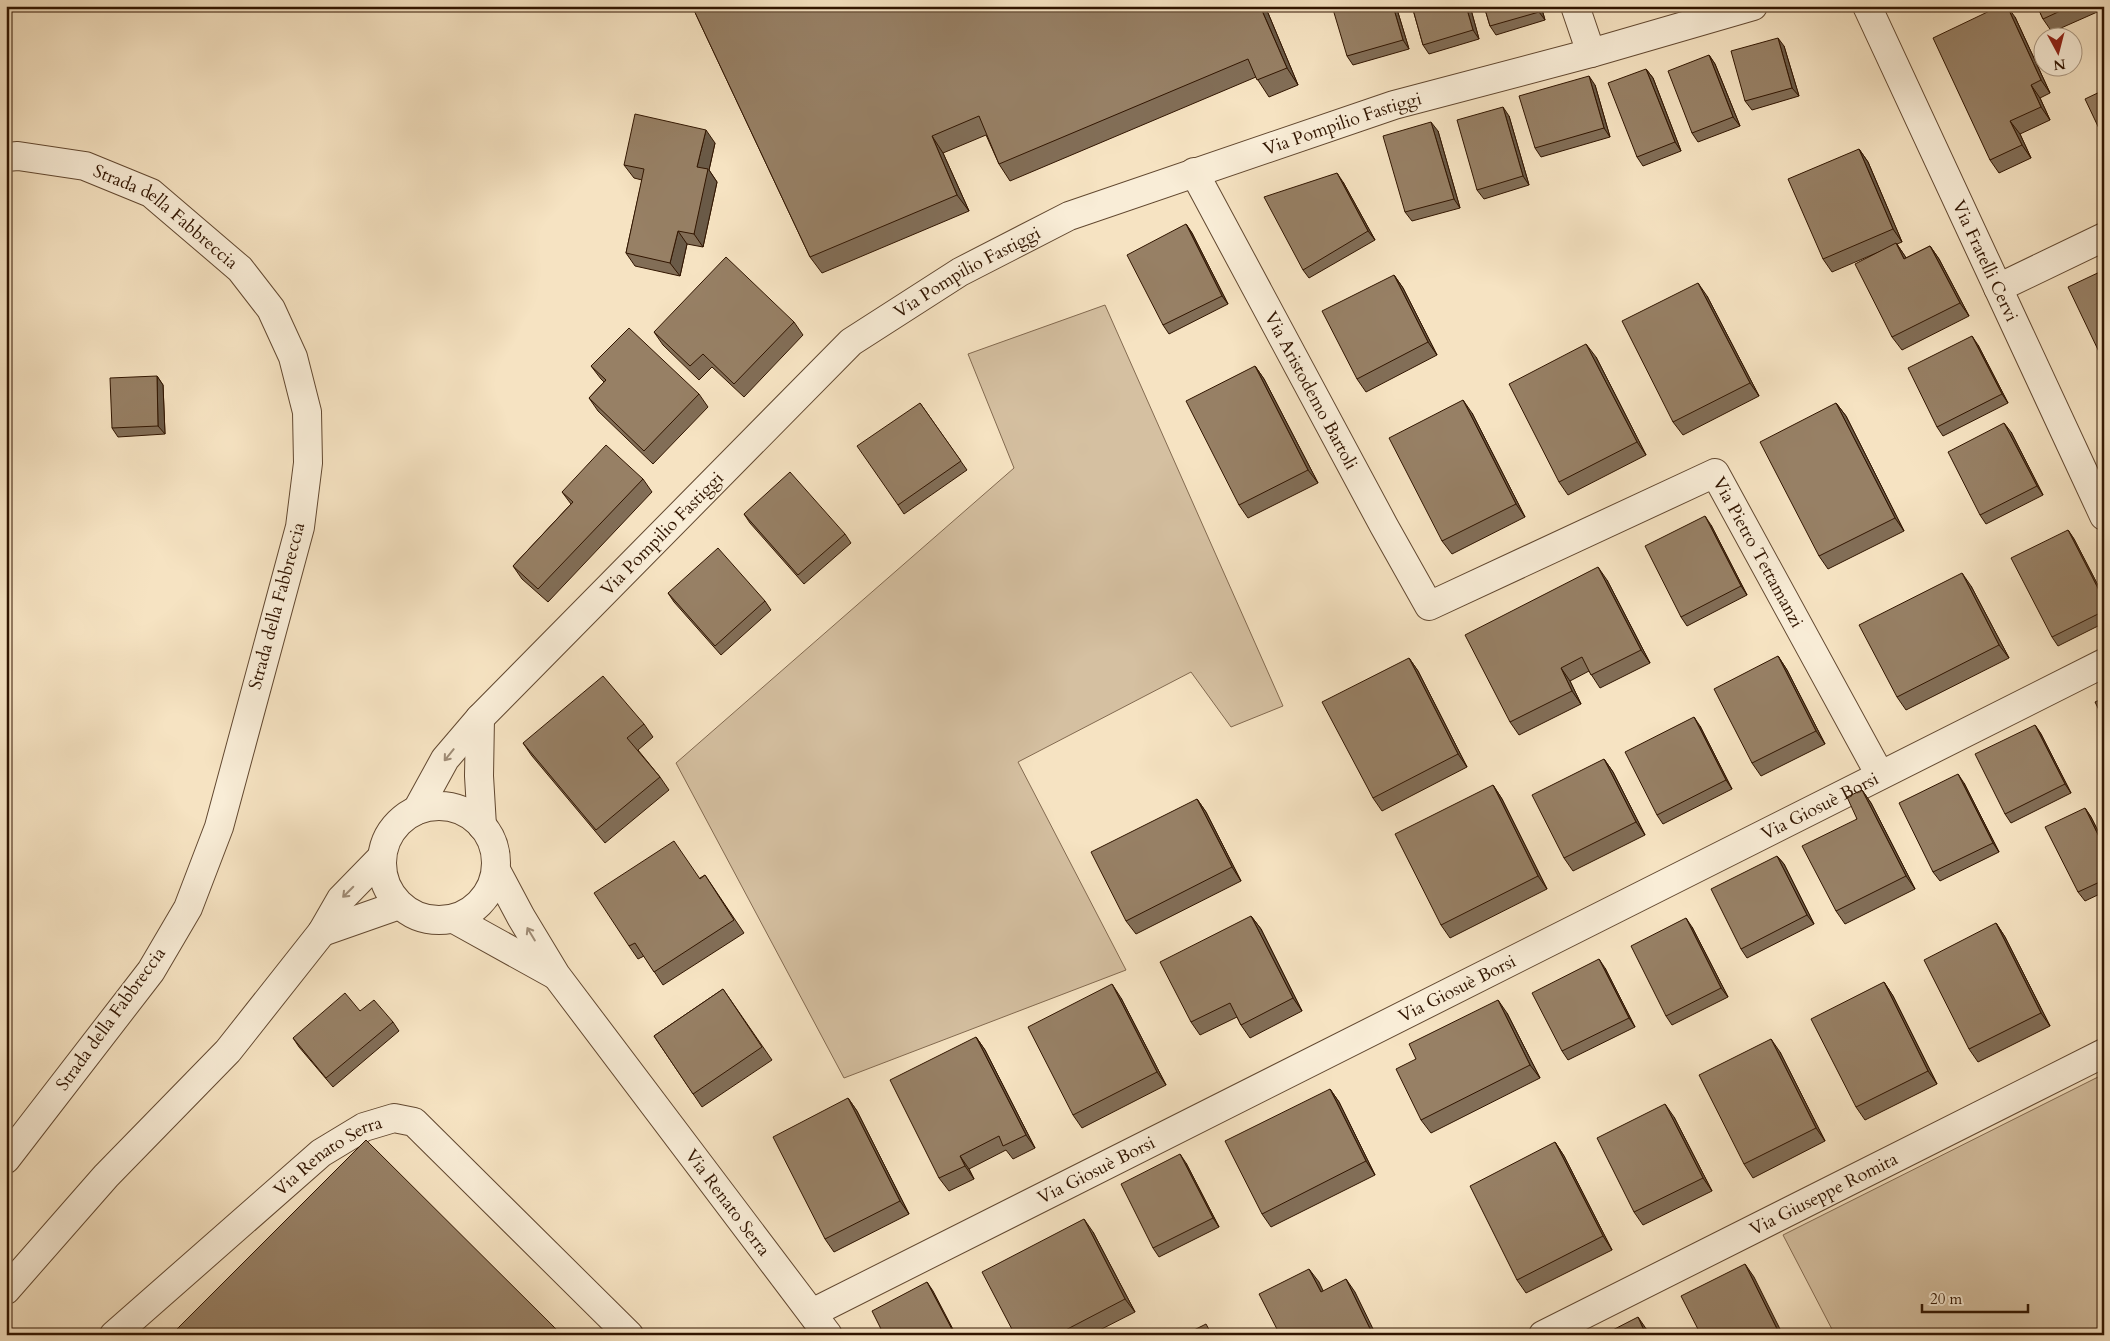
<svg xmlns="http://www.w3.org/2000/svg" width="2110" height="1341" font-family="Cardo,serif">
  <rect width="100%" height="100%" fill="#f6e3c2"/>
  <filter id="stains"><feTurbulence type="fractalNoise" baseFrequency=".004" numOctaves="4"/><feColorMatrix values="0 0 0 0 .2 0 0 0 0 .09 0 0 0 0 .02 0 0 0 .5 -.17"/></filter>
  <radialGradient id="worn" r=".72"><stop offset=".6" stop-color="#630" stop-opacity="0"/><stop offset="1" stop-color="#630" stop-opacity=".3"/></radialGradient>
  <g fill="#d5c0a1" stroke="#836a50">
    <path d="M1105,305l178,401 -52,21 -40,-55 -173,90 108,208 -282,108 -168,-315 338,-295 -46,-114z"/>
    <path d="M2104,1074v261h-269l-52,-100z"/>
  </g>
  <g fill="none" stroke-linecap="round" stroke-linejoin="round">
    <defs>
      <g id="minor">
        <path d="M1575,6l16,47"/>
        <path id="s1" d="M1867,6l237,510"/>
        <path id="s2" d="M6,157l12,-1 67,10 66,27 89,76 31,40 22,48 14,55 1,51 -8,64 -81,300 -31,81 -37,63 -145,188"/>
        <path id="s3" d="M1194,172l190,354 45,80 286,-133 165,302"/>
        <path d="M1998,288l106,-51"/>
        <path d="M480,718l-1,58 3,50"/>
        <circle cx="439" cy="863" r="57"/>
        <path id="s4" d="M417,810l28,-51 35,-41 371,-376 109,-70 109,-56 325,-111 197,-52 162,-47"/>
        <path id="s5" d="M496,870l25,47 35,58 272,360"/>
        <path d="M454,919l101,56"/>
        <path d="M322,932l77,-27"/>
        <path d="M6,1290l100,-114 122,-125 94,-119 19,-33 40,-41"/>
        <path id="s6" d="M812,1313l1292,-650"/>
        <path id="s7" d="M114,1335l207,-182 43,-26 30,-9 20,4 215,213"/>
        <path id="s8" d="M1543,1335l561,-282"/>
      </g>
    </defs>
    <use href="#minor" stroke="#624830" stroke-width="30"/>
    <use href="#minor" stroke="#f9edd7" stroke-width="28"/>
  </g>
  <g fill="#826e57" stroke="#311500">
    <path d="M692,6l576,7 30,72 -29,12 -13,-20 -246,104 -11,-17 -13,-29 -43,18 26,58 -147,62 -12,-16z"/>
    <path d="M1396,6l13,43 -56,16 -6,-9z"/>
    <path d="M1412,6h58l9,33 -50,15 -6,-9z"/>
    <path d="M1484,6h57l4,14 -49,15 -6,-9z"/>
    <path d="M2037,6h67v3l-52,23 -9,-13z"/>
    <path d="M2015,17l35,76 -10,5 10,22 -30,14 11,24 -32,15 -9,-13z"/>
    <path d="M1784,46l15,50 -47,14 -7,-9z"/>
    <path d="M1709,55l6,9 25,62 -42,16 -6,-9z"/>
    <path d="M1646,69l7,9 28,73 -38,15 -6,-9z"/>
    <path d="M1595,85l15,52 -69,20 -6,-9z"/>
    <path d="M1509,116l20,69 -45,14 -7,-9z"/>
    <path d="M1438,131l22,77 -48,13 -7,-9z"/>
    <path d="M715,143l-6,27 8,12 -14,65 -16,-3 -7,32 -45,-10 -9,-13 16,-73 -8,-2 -10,-13z"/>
    <path d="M1859,149l9,13 34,80 -5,2 9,14 24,-12 9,13 30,57 -67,34 -10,-13 -11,-86 -49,21 -9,-13z"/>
    <path d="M1343,182l32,58 -66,38 -6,-8z"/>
    <path d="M1186,224l6,9 36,71 -59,30 -6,-9z"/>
    <path d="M2104,270v91l-3,-5z"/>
    <path d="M1394,275l9,13 34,67 -71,37 -9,-13z"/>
    <path d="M1707,296l52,100 -76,39 -10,-13z"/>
    <path d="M794,322l9,13 -59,62 -32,-30 -13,13 -36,-35 -9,-13z"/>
    <path d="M1978,345l30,58 -65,33 -6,-9z"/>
    <path d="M1596,357l50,98 -78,40 -9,-13z"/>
    <path d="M591,366l108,28 9,13 -55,57 -55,-53 -9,-13 15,-16 -3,-3z"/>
    <path d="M1255,366l9,13 54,104 -70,35 -9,-13z"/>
    <path d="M157,376l6,9 2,49 -47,3 -6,-9z"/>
    <path d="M920,403l47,67 -63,44 -6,-9z"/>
    <path d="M1836,403l10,13 58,115 -76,38 -9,-13z"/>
    <path d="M1472,413l53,104 -73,37 -10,-13z"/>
    <path d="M2011,432l32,63 -57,29 -6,-9z"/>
    <path d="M643,479l9,13 -104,110 -26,-23 -9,-13 58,-62 -9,-12z"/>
    <path d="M744,514l101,20 6,9 -47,41 -54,-61z"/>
    <path d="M1711,525l36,70 -60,31 -6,-9z"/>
    <path d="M2068,530l6,9 30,58v26l-46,23 -6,-9z"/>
    <path d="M1607,580l43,83 -50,25 -11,-17 -19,10 11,23 -62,31 -9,-13z"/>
    <path d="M1971,586l38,72 -103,52 -9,-13z"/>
    <path d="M668,593l97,8 6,9 -50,45 -47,-53z"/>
    <path d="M1778,656l9,14 38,74 -64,32 -9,-13z"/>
    <path d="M1409,658l9,13 49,96 -85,44 -9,-13z"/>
    <path d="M644,724l9,13 -15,13 22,27 9,13 -64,53 -73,-87 -9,-13z"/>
    <path d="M2035,725l6,9 30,59 -60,30 -6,-9z"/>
    <path d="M1700,726l32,63 -69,35 -6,-9z"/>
    <path d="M1604,759l9,13 32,63 -72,36 -9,-13z"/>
    <path d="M1964,783l35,69 -59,29 -7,-9z"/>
    <path d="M1493,785l9,14 45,90 -97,49 -9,-13z"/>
    <path d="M1862,790l9,13 44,86 -70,35 -9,-13 21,-92z"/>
    <path d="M1197,799l9,13 35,69 -105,53 -10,-13z"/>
    <path d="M2085,808l6,9 13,26v49l-19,9 -7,-9z"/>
    <path d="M1777,856l7,8 30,60 -67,34 -6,-9z"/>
    <path d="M705,875l39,58 -81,52 -19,-29 -6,3 -9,-13 71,-68z"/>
    <path d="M1251,916l10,13 41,82 -52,27 -9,-13 -4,-8 -37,18 -9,-13z"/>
    <path d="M1996,923l9,14 45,89 -72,36 -9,-13z"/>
    <path d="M1692,927l36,70 -56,28 -6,-9z"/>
    <path d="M1605,968l30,59 -67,33 -6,-9z"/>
    <path d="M1884,982l9,14 44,88 -72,36 -9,-13z"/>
    <path d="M723,989l49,71 -70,47 -48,-71z"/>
    <path d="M1121,998l45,87 -84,43 -9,-13z"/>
    <path d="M360,1011l33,11 6,9 -66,56 -34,-40 -6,-9z"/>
    <path d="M1507,1013l33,65 -109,55 -10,-13z"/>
    <path d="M976,1037l9,13 50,98 -22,11 -7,-9 -37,19 5,10 -25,12 -10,-13z"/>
    <path d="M1780,1052l45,89 -72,37 -9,-14z"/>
    <path d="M1330,1089l9,13 36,73 -104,52 -9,-13z"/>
    <path d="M848,1098l9,13 52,103 -75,38 -9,-13z"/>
    <path d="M1674,1117l38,74 -69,34 -9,-13z"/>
    <path d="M1555,1142l9,14 48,94 -86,43 -9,-13z"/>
    <path d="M1186,1163l33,64 -60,30 -6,-9z"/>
    <path d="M1093,1232l42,80 -45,23h-75z"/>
  </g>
  <g fill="#6a5a47" stroke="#311500">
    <path d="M1260,6h3l5,7 30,72 -11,-17z"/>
    <path d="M1393,6h3l13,43 -6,-9z"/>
    <path d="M1466,6h4l9,33 -6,-9z"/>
    <path d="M1537,6h4l4,14 -6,-8z"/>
    <path d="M2007,6l8,11 35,76 -9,-13z"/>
    <path d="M1778,38l6,8 15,50 -7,-8z"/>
    <path d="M1709,55l6,9 25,62 -7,-9z"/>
    <path d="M1646,69l7,9 28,73 -6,-9z"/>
    <path d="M1589,76l6,9 15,52 -6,-9z"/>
    <path d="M2031,85l9,13 10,22 -9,-13z"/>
    <path d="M1503,107l6,9 20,69 -6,-9z"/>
    <path d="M2010,121l10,13 11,24 -9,-13z"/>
    <path d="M1431,122l7,9 22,77 -6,-9z"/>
    <path d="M706,130l9,13 -6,27 8,12 -14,65 -9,-13 3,-67z"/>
    <path d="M932,136l11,17 26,58 -12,-16z"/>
    <path d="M1859,149l9,13 34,80 -9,-13z"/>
    <path d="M1337,173l6,9 32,58 -7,-9z"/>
    <path d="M1186,224l6,9 36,71 -6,-8z"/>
    <path d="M678,231l9,13 -7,32 -10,-13z"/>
    <path d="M1896,243l9,13 8,16 -9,-13z"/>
    <path d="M1930,246l9,13 30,57 -9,-13z"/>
    <path d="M1394,275l9,13 34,67 -9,-13z"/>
    <path d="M1698,283l9,13 52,100 -9,-13z"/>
    <path d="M1972,336l6,9 30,58 -6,-9z"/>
    <path d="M1586,344l10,13 50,98 -9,-13z"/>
    <path d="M1255,366l9,13 54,104 -10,-13z"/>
    <path d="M157,376l6,9 2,49 -7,-8z"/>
    <path d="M1463,400l9,13 53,104 -9,-13z"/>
    <path d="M1836,403l10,13 58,115 -9,-13z"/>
    <path d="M2004,423l7,9 32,63 -6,-9z"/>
    <path d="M1705,516l6,9 36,70 -6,-9z"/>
    <path d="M2068,530l6,9 30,58v3z"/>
    <path d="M1598,567l9,13 43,83 -9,-13z"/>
    <path d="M1962,573l9,13 38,72 -10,-13z"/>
    <path d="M1778,656l9,14 38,74 -9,-13z"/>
    <path d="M1409,658l9,13 49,96 -9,-13z"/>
    <path d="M1561,668l9,13 11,23 -9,-13z"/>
    <path d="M1694,717l6,9 32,63 -6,-9z"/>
    <path d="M2035,725l6,9 30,59 -6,-9z"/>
    <path d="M1604,759l9,13 32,63 -9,-13z"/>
    <path d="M1958,774l6,9 35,69 -6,-9z"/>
    <path d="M1493,785l9,14 45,90 -9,-13z"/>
    <path d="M1862,790l9,13 44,86 -9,-13z"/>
    <path d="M1197,799l9,13 35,69 -9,-14z"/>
    <path d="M2085,808l6,9 13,26v4z"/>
    <path d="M1777,856l7,8 30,60 -7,-9z"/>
    <path d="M1251,916l10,13 41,82 -9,-13z"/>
    <path d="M1686,918l6,9 36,70 -7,-9z"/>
    <path d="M1996,923l9,14 45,89 -9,-13z"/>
    <path d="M1599,959l6,9 30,59 -6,-9z"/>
    <path d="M1884,982l9,14 44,88 -9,-13z"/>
    <path d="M1112,984l9,14 45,87 -9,-13z"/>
    <path d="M1498,1000l9,13 33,65 -10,-13z"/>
    <path d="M976,1037l9,13 50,98 -9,-13z"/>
    <path d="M1771,1039l9,13 45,89 -9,-13z"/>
    <path d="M1330,1089l9,13 36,73 -9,-14z"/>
    <path d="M848,1098l9,13 52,103 -9,-13z"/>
    <path d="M1665,1104l9,13 38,74 -9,-13z"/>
    <path d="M1555,1142l9,14 48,94 -9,-14z"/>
    <path d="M1180,1154l6,9 33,64 -6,-9z"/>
    <path d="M960,1156l9,13 5,10 -9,-13z"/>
    <path d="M1084,1219l9,13 42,80 -10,-13z"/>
    <path d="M1745,1264l9,13 29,58h-3z"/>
    <path d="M1309,1269l10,13 11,23 -9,-13z"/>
    <path d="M1346,1279l9,13 21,43h-3z"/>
    <path d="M927,1282l6,9 23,44h-1z"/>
    <path d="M1638,1317l9,13 2,5h-3z"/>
  </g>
  <g fill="#978065" stroke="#311500">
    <path d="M692,6h537l1,2 3,-2h27l27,62 -30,12 -9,-21 -249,105 -20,-48 -47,20 25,59 -147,62z"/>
    <path d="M1332,6h61l10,34 -56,16z"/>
    <path d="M1412,6h54l7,24 -50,15z"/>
    <path d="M1484,6h53l2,6 -49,14z"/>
    <path d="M2000,6h7l34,74 -10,5 10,22 -31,14 12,24 -32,15 -57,-122z"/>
    <path d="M2037,6h34l-28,13z"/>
    <path d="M1778,38l14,50 -47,13 -14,-50z"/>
    <path d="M1709,55l24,62 -41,16 -24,-62z"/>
    <path d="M1646,69l29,73 -38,15 -29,-74z"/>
    <path d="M1589,76l15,52 -69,20 -16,-52z"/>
    <path d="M2104,90v49l-19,-40z"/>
    <path d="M1503,107l20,69 -46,14 -20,-70z"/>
    <path d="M635,114l71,16 -9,37 11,2 -14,65 -16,-3 -8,32 -44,-10 18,-84 -20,-4z"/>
    <path d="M1431,122l23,77 -49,13 -22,-76z"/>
    <path d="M1859,149l34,80 -70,30 -35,-80z"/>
    <path d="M1337,173l31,58 -65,39 -39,-73z"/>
    <path d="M1186,224l36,72 -59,29 -36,-70z"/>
    <path d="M1896,243l8,16 26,-13 30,57 -68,34 -37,-73z"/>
    <path d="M726,257l68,65 -60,62 -31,-30 -13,12 -36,-34z"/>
    <path d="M2104,270v85l-3,1 -33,-69z"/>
    <path d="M1394,275l34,67 -71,37 -35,-68z"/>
    <path d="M1698,283l52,100 -77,39 -51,-101z"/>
    <path d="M629,328l70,66 -55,57 -55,-53 17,-18 -15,-14z"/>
    <path d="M1972,336l30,58 -65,33 -29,-59z"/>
    <path d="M1586,344l51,98 -78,40 -50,-98z"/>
    <path d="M1255,366l53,104 -69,35 -53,-104z"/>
    <path d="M157,376l1,50 -46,2 -2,-50z"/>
    <path d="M1463,400l53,104 -74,37 -53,-103z"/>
    <path d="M920,403l41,58 -63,44 -41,-59z"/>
    <path d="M1836,403l59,115 -76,38 -59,-114z"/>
    <path d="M2004,423l33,63 -57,29 -32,-63z"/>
    <path d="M606,445l37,34 -105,110 -25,-23 60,-64 -11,-10z"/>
    <path d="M790,472l55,62 -47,41 -54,-61z"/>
    <path d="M1705,516l36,70 -60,31 -36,-71z"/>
    <path d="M2068,530l36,70v11l-52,26 -41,-79z"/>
    <path d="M718,548l47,53 -50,45 -47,-53z"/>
    <path d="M1598,567l43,83 -50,25 -9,-18 -21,11 11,23 -62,31 -45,-87z"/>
    <path d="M1962,573l37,72 -102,52 -38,-72z"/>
    <path d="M1778,656l38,75 -64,32 -38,-74z"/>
    <path d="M1409,658l49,96 -85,44 -51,-96z"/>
    <path d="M603,676l41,48 -17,14 33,39 -64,53 -73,-87z"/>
    <path d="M2104,698v22l-9,-18z"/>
    <path d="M1694,717l32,63 -69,35 -32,-63z"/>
    <path d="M2035,725l30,59 -60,30 -30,-60z"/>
    <path d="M1604,759l32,63 -72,36 -32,-63z"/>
    <path d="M1958,774l35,69 -60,29 -34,-69z"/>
    <path d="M1493,785l45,91 -97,49 -46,-91z"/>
    <path d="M1862,790l44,86 -70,35 -34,-65 55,-27 -10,-22z"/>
    <path d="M1197,799l35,68 -106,54 -35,-69z"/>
    <path d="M2085,808l19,39v33l-26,12 -33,-65z"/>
    <path d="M674,841l26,38 5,-4 29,45 -80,52 -19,-29 -6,3 -35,-53z"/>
    <path d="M1777,856l30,59 -66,34 -30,-60z"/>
    <path d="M1251,916l42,82 -52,27 -11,-22 -39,19 -31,-60z"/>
    <path d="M1686,918l35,70 -55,28 -35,-70z"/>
    <path d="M1996,923l45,90 -72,36 -45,-89z"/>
    <path d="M1599,959l30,59 -67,33 -30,-58z"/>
    <path d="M1884,982l44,89 -72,36 -45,-88z"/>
    <path d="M1112,984l45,88 -84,43 -45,-88z"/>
    <path d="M723,989l39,58 -69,47 -39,-58z"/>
    <path d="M345,993l15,18 14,-11 19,22 -67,56 -33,-40z"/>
    <path d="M1498,1000l32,65 -109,55 -25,-51 20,-10 -7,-15z"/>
    <path d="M976,1037l50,98 -23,11 -4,-10 -39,20 5,10 -26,12 -49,-98z"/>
    <path d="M1771,1039l45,89 -72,36 -45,-89z"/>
    <path d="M1330,1089l36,72 -104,53 -37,-73z"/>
    <path d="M848,1098l52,103 -75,38 -52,-102z"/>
    <path d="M1665,1104l38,74 -69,34 -37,-74z"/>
    <path d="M366,1140l196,195h-391z"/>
    <path d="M1555,1142l48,94 -86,44 -47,-94z"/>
    <path d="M1180,1154l33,64 -60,30 -32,-64z"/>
    <path d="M1084,1219l41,80 -69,36h-41l-33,-63z"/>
    <path d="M1745,1264l35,71h-79l-20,-39z"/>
    <path d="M1309,1269l12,23 25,-13 27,56h-93l-21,-41z"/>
    <path d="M927,1282l28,53h-71l-12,-24z"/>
    <path d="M1638,1317l8,18h-43z"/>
    <path d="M1206,1324l6,11h-28z"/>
  </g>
  <defs><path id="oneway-shaft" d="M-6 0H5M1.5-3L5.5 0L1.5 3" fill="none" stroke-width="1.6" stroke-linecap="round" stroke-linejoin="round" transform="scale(1.25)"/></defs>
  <g stroke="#9f8c76">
    <use href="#oneway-shaft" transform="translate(449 755) rotate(129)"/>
    <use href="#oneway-shaft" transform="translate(348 892) rotate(135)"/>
    <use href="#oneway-shaft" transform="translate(531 934) rotate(-121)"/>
  </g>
  <g text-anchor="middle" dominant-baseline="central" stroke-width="4" stroke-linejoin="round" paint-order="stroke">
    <g font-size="18" fill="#311500" stroke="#f9edd7">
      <text stroke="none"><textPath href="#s4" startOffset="1181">Via Pompilio Fastiggi</textPath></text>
      <text stroke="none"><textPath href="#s2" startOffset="176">Strada della Fabbreccia</textPath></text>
      <text stroke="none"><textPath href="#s1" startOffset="281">Via Fratelli Cervi</textPath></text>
      <text stroke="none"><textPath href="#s4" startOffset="776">Via Pompilio Fastiggi</textPath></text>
      <text stroke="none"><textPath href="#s3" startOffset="248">Via Aristodemo Bartoli</textPath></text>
      <text stroke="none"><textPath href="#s4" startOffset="371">Via Pompilio Fastiggi</textPath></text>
      <text stroke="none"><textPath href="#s3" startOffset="899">Via Pietro Tettamanzi</textPath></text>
      <text transform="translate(277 606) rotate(-75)">Strada della Fabbreccia</text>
      <text stroke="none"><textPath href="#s6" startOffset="1128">Via Giosuè Borsi</textPath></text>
      <text stroke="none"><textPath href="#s6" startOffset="722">Via Giosuè Borsi</textPath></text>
      <text transform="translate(111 1019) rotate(-54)">Strada della Fabbreccia</text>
      <text stroke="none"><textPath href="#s7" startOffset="280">Via Renato Serra</textPath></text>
      <text stroke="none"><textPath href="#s6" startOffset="318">Via Giosuè Borsi</textPath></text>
      <text stroke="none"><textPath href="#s8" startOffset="314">Via Giuseppe Romita</textPath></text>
      <text stroke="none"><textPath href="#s5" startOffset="406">Via Renato Serra</textPath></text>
    </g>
  </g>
  <rect width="2110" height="1341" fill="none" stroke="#f6e3c2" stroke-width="25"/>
  <rect x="8" y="8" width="2095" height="1326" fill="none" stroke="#311500" stroke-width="2.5"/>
  <rect x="12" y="12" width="2085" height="1316" fill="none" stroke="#311500"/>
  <g transform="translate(2058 52) rotate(173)"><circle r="24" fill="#f9edd7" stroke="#a99781"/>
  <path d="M0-4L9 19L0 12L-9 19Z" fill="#8f2418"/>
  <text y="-8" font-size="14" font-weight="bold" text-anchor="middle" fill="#311500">N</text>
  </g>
  <path d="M1922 1304v8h106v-8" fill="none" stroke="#311500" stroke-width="2.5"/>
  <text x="1930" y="1304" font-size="15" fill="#311500" stroke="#f9edd7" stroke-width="4" paint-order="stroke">20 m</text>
  <rect width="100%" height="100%" filter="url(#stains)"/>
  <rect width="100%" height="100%" fill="url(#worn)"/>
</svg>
